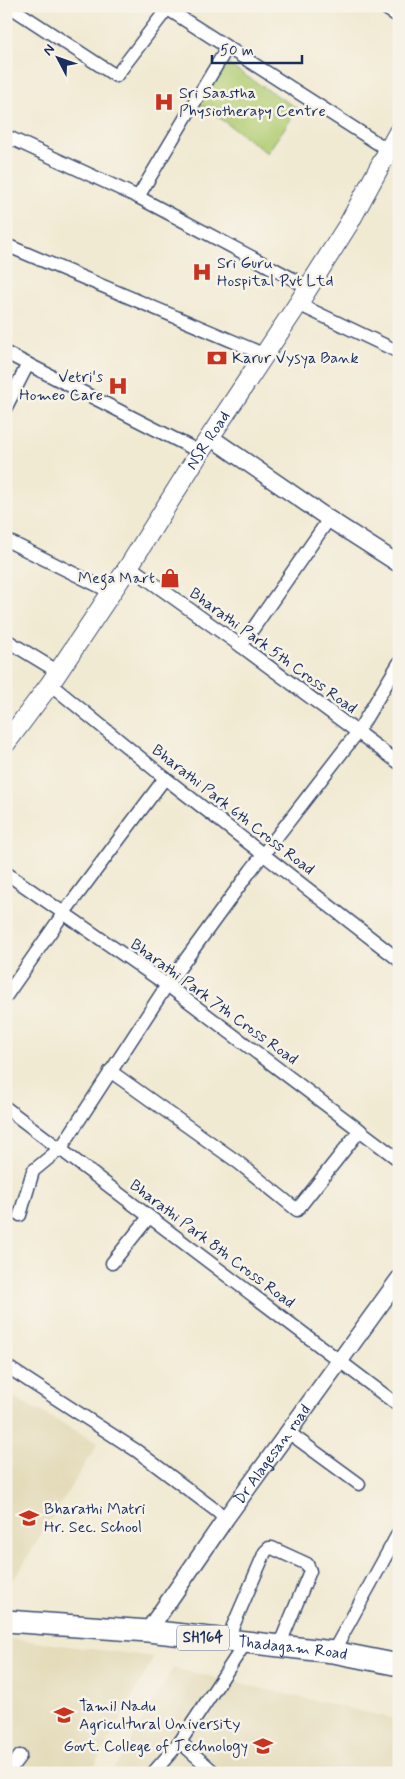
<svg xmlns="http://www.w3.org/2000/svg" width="405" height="1779" font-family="Mynerve,sans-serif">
  <rect width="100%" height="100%" fill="#f7f3e8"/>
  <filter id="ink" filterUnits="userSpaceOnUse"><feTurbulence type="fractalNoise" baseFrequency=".02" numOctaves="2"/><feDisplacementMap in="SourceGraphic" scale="10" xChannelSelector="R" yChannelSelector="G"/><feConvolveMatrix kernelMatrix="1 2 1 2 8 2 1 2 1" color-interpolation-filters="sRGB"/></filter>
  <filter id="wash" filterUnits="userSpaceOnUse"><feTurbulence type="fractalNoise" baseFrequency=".0096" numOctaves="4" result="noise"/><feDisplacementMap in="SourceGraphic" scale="20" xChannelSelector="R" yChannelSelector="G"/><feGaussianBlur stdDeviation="1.12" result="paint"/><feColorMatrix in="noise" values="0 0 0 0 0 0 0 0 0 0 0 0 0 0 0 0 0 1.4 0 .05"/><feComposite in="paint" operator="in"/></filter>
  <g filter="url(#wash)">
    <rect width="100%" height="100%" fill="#f1ead3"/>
    <g fill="#e4dbba">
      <path d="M6,1393l92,50 -92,149z"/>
      <path d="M6,1638l148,19 -63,116h-85z"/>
      <path d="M173,1668l226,52v53h-287z"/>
    </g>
    <path fill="#b2ce75" stroke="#667e6a" d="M227,64l71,45 -31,44 -68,-50z"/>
  </g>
  <g filter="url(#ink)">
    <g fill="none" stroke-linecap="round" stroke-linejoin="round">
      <defs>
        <g id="minor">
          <path d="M9,6l107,70 51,-67"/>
          <path d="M163,6l225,144"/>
          <path d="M382,6l17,11"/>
          <path d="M6,136l132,61 170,90"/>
          <path d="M138,197l89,-149"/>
          <path d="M6,245l257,109"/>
          <path d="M298,304l101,48"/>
          <path d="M6,353l194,99"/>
          <path d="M6,407l22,-43"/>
          <path d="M6,540l105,52"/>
          <path d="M129,566l112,80 158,117"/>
          <path d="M6,640l51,31"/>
          <path d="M241,646l88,-127"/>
          <path d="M50,684l115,94 234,182"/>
          <path d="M6,873l161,112 232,175"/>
          <path d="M6,996l57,-82 102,-136"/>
          <path d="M110,1071l129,92 58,47 63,-80"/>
          <path d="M6,1108l393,298"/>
          <path d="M20,1215l13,-44 28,-23 106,-163 84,-115 106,-137 42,-70"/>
          <path d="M112,1263l37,-46"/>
          <path d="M6,1366l131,85 89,67"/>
          <path d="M288,1432l71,52"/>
          <path d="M227,1640l38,-88 4,-4h3l35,16 3,7 -31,75"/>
          <path d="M333,1652l66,-120"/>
          <path d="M180,1742l35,31"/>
          <path d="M7,1773l13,-17"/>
          <path d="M153,1773l27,-31 66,-100"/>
        </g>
        <g id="tertiary">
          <path d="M210,437l119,82 70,45"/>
          <path id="s1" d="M148,1631l78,-113 173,-239"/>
        </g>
        <g id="secondary">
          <path id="s2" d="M6,743l44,-59 79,-118 71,-114 98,-148 50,-79 51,-94"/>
        </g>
        <g id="primary">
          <path id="s3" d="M6,1621l142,10 185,21 66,13"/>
        </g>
      </defs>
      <use href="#minor" stroke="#3b4b70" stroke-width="15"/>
      <use href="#tertiary" stroke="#3b4b70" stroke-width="19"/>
      <use href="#secondary" stroke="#3b4b70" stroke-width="21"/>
      <use href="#primary" stroke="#3b4b70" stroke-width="24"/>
      <use href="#minor" stroke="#fff" stroke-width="12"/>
      <use href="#tertiary" stroke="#fff" stroke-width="16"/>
      <use href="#secondary" stroke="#fff" stroke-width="19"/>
      <use href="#primary" stroke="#fff" stroke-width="21"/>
    </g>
  </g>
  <defs>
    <symbol id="hospital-bare" viewBox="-9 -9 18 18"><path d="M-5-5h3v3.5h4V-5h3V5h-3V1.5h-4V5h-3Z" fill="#c8321e" stroke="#f7f3e8" stroke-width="2.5" paint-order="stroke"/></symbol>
    <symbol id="bank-bare" viewBox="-9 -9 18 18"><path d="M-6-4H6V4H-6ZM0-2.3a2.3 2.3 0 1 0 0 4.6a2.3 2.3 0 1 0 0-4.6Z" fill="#c8321e" stroke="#f7f3e8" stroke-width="2.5" paint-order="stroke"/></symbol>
    <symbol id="shop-bare" viewBox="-9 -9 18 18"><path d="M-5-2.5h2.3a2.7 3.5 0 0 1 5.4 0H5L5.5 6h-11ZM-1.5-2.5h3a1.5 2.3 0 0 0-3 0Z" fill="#c8321e" stroke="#f7f3e8" stroke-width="2.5" paint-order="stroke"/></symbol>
    <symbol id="school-bare" viewBox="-9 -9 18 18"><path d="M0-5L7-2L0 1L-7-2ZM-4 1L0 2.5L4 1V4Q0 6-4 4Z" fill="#c8321e" stroke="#f7f3e8" stroke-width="2.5" paint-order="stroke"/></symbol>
    <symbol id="university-bare" viewBox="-9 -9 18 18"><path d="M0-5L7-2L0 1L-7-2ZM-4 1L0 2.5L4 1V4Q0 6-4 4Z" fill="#c8321e" stroke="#f7f3e8" stroke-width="2.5" paint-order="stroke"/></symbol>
  </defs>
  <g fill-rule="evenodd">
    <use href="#hospital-bare" x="150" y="88" width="28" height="28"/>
    <use href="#hospital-bare" x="188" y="258" width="28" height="28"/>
    <use href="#bank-bare" x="203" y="344" width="28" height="28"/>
    <use href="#hospital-bare" x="104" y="372" width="28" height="28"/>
    <use href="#shop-bare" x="156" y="564" width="28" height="28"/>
    <use href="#school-bare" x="15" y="1504" width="28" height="28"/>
    <use href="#university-bare" x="50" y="1701" width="28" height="28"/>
    <use href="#university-bare" x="249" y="1732" width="28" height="28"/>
  </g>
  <g text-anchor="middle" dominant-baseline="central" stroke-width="5" stroke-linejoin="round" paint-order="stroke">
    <rect fill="#f7f3e8" stroke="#5d6a87" stroke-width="1" x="177" y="1625.5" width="52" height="25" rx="4"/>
    <g font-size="15" font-weight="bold" fill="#1b2f5e">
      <text x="203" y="1638">SH164</text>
    </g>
    <g font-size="16" fill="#1b2f5e" stroke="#f7f3e8" text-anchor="start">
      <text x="179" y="93">Sri Saastha<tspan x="179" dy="18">Physiotherapy Centre</tspan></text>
      <text x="217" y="263">Sri Guru<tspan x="217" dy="18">Hospital Pvt Ltd</tspan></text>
      <text x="232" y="358">Karur Vysya Bank</text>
      <text x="103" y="377" text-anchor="end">Vetri's<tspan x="103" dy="18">Homeo Care</tspan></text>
      <text x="155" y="578" text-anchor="end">Mega Mart</text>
      <text x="44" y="1509">Bharathi Matri<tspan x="44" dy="18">Hr. Sec. School</tspan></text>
      <text x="79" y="1706">Tamil Nadu<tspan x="79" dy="18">Agricultural University</tspan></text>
      <text x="248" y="1746" text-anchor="end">Govt. College of Technology</text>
    </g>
    <g font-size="16" fill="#1b2f5e" stroke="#f7f3e8">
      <text stroke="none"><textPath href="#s2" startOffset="364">NSR Road</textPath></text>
      <text transform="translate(273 651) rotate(36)">Bharathi Park 5th Cross Road</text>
      <text transform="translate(233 810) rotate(38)">Bharathi Park 6th Cross Road</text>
      <text transform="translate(214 1002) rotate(36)">Bharathi Park 7th Cross Road</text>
      <text transform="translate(212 1244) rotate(37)">Bharathi Park 8th Cross Road</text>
      <text stroke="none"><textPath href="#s1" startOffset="216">Dr Alagesan road</textPath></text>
      <text stroke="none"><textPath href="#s3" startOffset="288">Thadagam Road</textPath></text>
    </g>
  </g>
  <rect width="405" height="1779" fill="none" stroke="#f7f3e8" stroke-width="25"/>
  <g transform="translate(58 58) rotate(311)" stroke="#f7f3e8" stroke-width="4" paint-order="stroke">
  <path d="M0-4L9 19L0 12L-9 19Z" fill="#1b2f5e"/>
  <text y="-8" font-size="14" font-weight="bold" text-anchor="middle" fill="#1b2f5e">N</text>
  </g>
  <path d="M212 55v8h90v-8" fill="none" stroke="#1b2f5e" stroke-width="2.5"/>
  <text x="220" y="55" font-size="15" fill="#1b2f5e" stroke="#f7f3e8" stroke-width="4" paint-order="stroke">50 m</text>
</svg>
